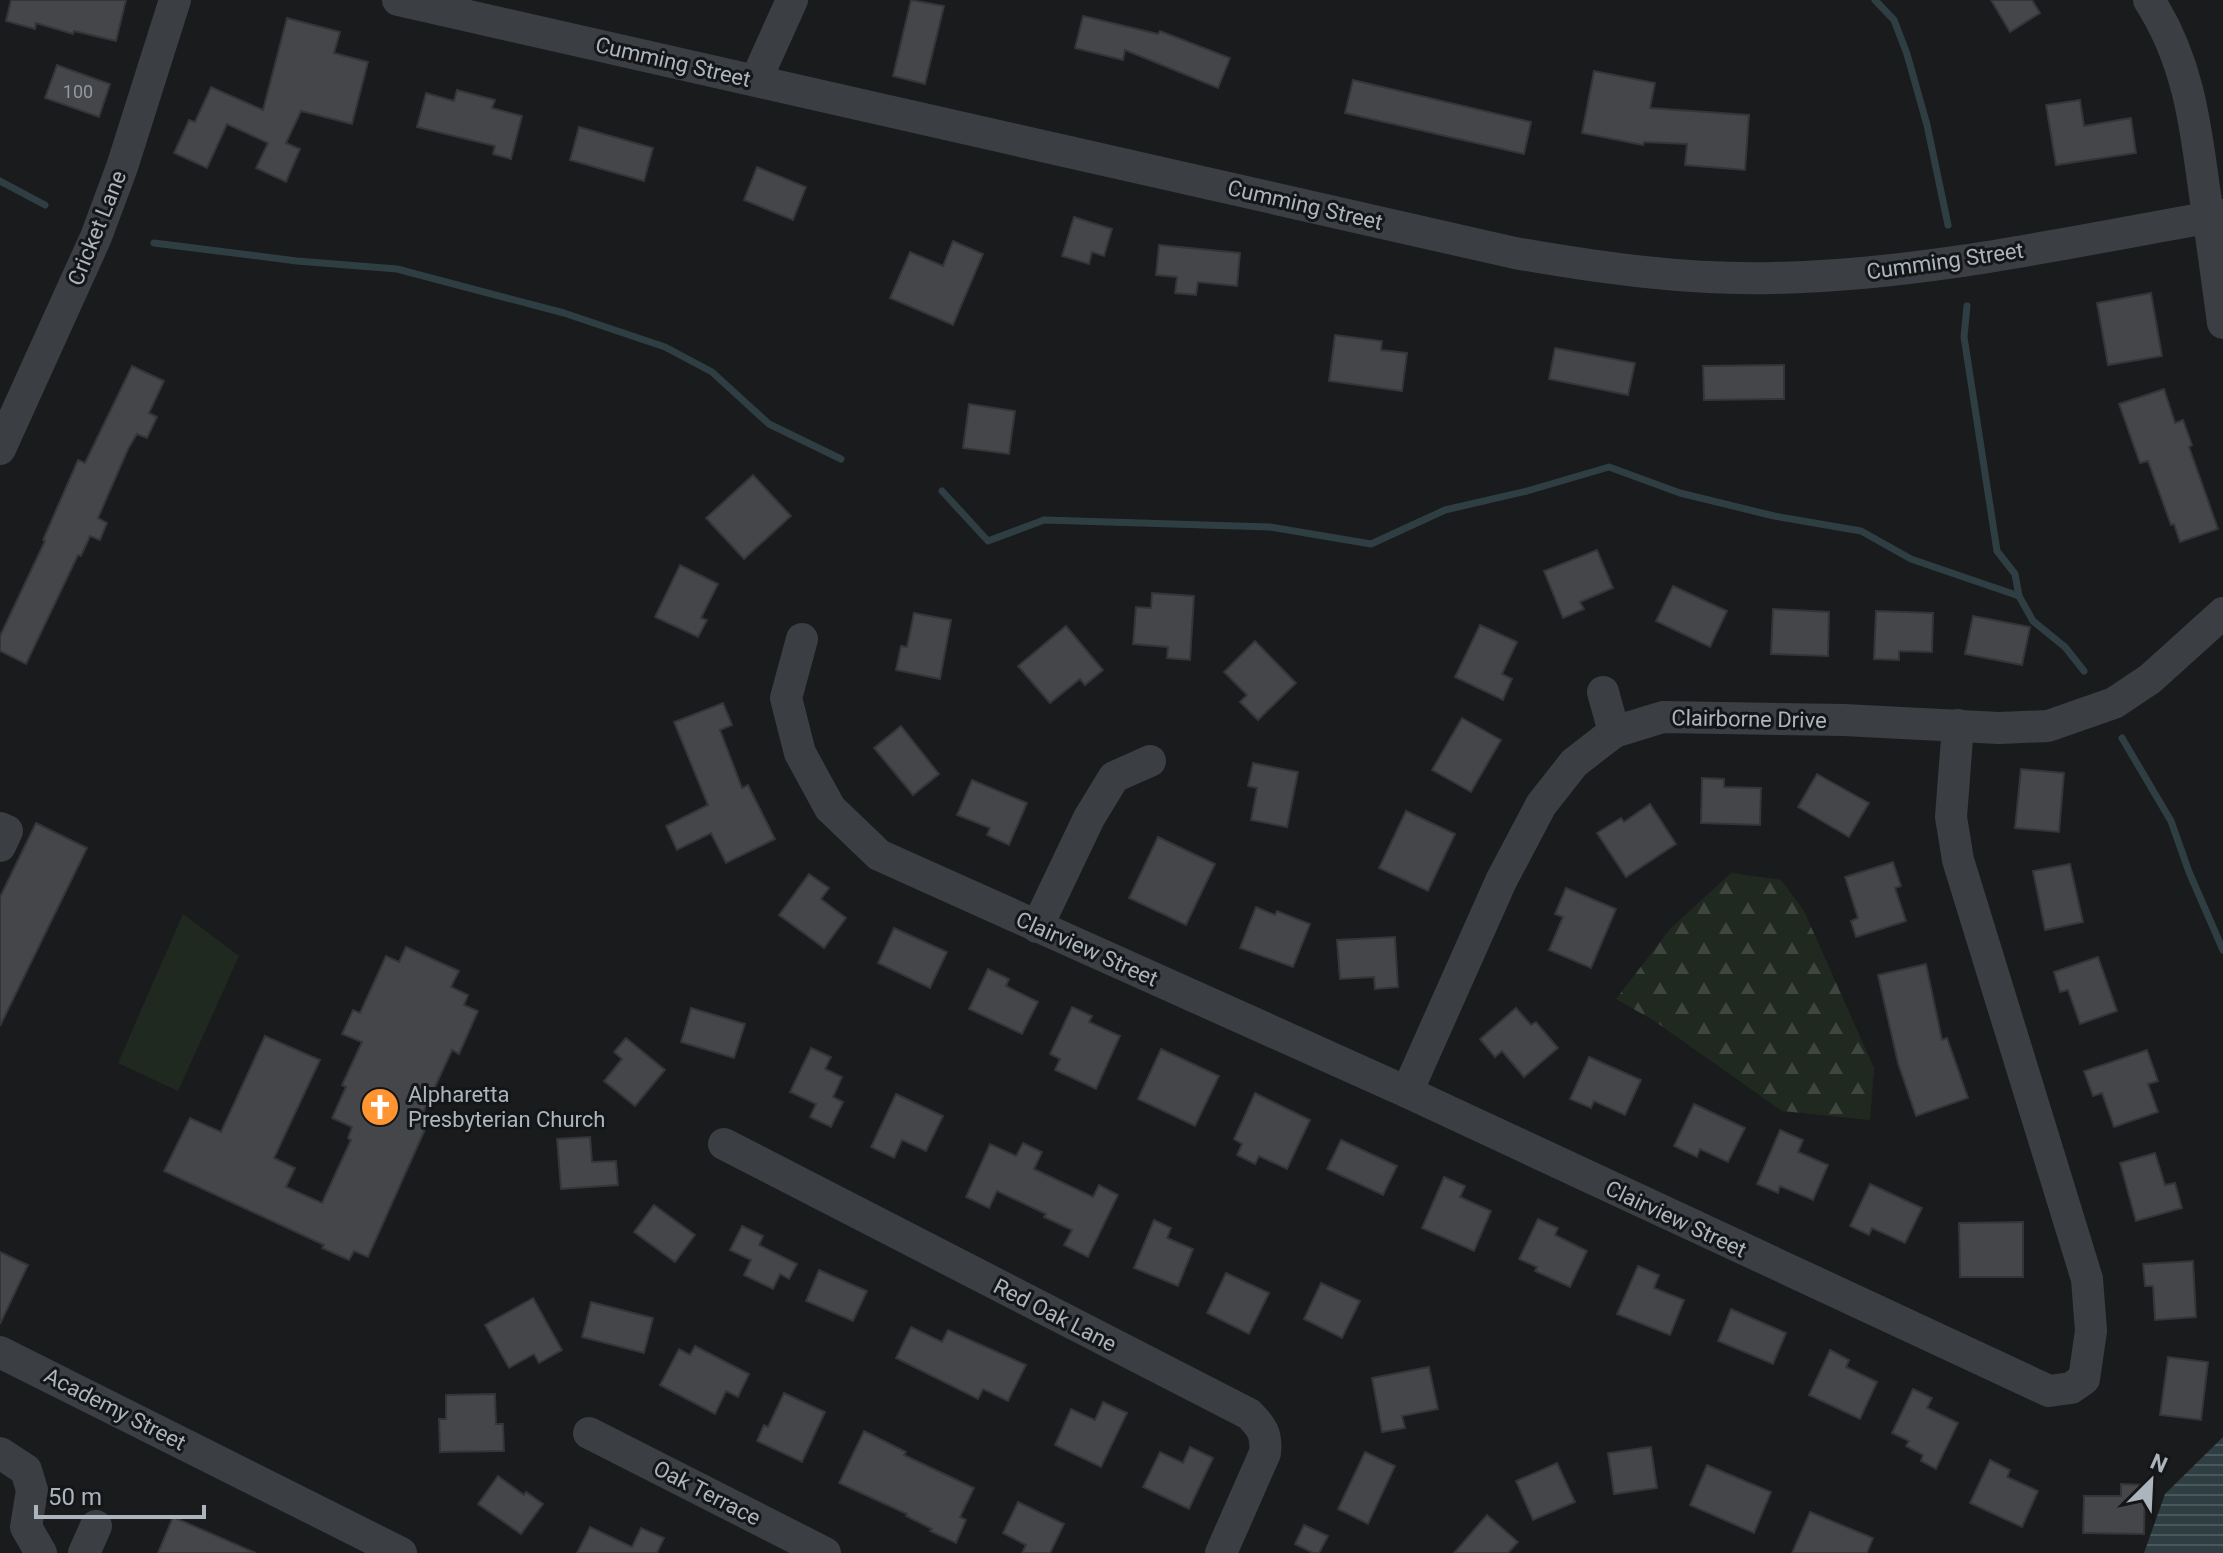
<svg xmlns="http://www.w3.org/2000/svg" width="2223" height="1553" font-family="Roboto,sans-serif">
  <defs>
    <pattern id="forest-firs" width="22" height="20" patternUnits="userSpaceOnUse" patternTransform="scale(2)"><rect width="22" height="20" fill="#202920"/><path d="M5 1l3.5 6h-7zM16 11l3.5 6h-7z" fill="#3e463f"/></pattern>
    <pattern id="water-rules" width="6" height="5" patternUnits="userSpaceOnUse" patternTransform="scale(2)"><rect width="6" height="5" fill="#2f3e43"/><path d="M0 2.5h6" fill="none" stroke="#4a585c"/></pattern>
  </defs>
  <rect width="100%" height="100%" fill="#1a1b1d"/>
  <path fill="url(#forest-firs)" d="M1731,873l50,7 23,31 70,157 -4,52 -88,-9 -129,-91 -37,-21 54,-70z"/>
  <path fill="#202920" d="M183,914l56,42 -61,135 -60,-28z"/>
  <path fill="url(#water-rules)" d="M2223,1437v116h-79l21,-59z"/>
  <g fill="none" stroke-linecap="round" stroke-linejoin="round">
    <g stroke="#2f3e43" stroke-width="7">
      <path d="M1875,0l19,20 13,34 20,71 21,100"/>
      <path d="M0,181l45,24"/>
      <path d="M154,243l143,18 100,8 167,44 101,34 47,25 57,52 72,35"/>
      <path d="M1967,306l-3,31 33,214 18,23 4,22 14,25 32,26 19,24"/>
      <path d="M942,491l46,50 56,-21 226,7 101,17 74,-34 82,-19 82,-24 71,26 94,23 87,15 50,28 108,37"/>
      <path d="M2122,738l49,83 18,51 34,78"/>
    </g>
  </g>
  <g fill="#44464a" stroke="#343539" stroke-width="2">
    <path d="M11,0h115l-10,41 -42,-10 -1,3 -37,-11 -1,6 -29,-8z"/>
    <path d="M911,0l33,6 -19,78 -32,-8z"/>
    <path d="M1991,0h41l8,13 -30,19z"/>
    <path d="M1083,16l75,18 2,-3 70,27 -12,30 -93,-38 -2,10 -48,-12z"/>
    <path d="M287,18l53,14 -6,21 34,9 -16,62 -51,-13 -15,32 14,6 -14,33 -30,-14 12,-25 -41,-19 -20,44 -33,-15 15,-33 6,2 16,-35 52,23z"/>
    <path d="M57,65l53,19 -11,33 -54,-19z"/>
    <path d="M1594,71l61,12 -5,25 99,7 -4,55 -60,-5 2,-21 -43,-2 -1,3 -61,-12z"/>
    <path d="M1353,80l178,42 -7,32 -179,-41z"/>
    <path d="M457,90l38,10 -3,8 30,8 -11,43 -18,-5 2,-8 -78,-19 9,-34 28,8z"/>
    <path d="M2080,100l4,26 47,-8 5,35 -80,12 -10,-60z"/>
    <path d="M579,127l74,21 -9,33 -74,-21z"/>
    <path d="M757,167l49,20 -13,33 -49,-20z"/>
    <path d="M1074,217l38,12 -8,27 -12,-4 -3,12 -27,-8z"/>
    <path d="M953,241l30,13 -30,71 -63,-27 20,-46 33,14z"/>
    <path d="M1159,245l81,8 -3,33 -39,-4 -2,13 -21,-2 2,-16 -21,-2z"/>
    <path d="M2151,293l11,63 -54,9 -11,-62z"/>
    <path d="M1335,335l47,6 -1,9 26,3 -5,38 -73,-10z"/>
    <path d="M1555,348l80,15 -7,32 -79,-16z"/>
    <path d="M1784,365v34l-80,1 -1,-34z"/>
    <path d="M132,366l32,15 -15,32 8,4 -10,21 -10,-4 -9,15 -30,69 9,5 -7,17 -10,-4 -9,20 -3,-1 -52,109 -26,-13v-15l45,-95 -2,-1 35,-80 7,3z"/>
    <path d="M2164,389l11,34 8,-3 9,25 -3,2 29,82 -38,13 -6,-18 -3,1 -23,-64 -8,2 -21,-59z"/>
    <path d="M969,404l46,7 -6,43 -46,-6z"/>
    <path d="M753,475l38,41 -47,43 -38,-41z"/>
    <path d="M1597,550l16,38 -33,14 4,7 -21,9 -19,-47z"/>
    <path d="M680,565l38,19 -17,34 6,2 -9,17 -43,-20z"/>
    <path d="M1673,586l54,25 -17,36 -54,-26z"/>
    <path d="M1152,593l42,3 -4,64 -23,-2 1,-11 -35,-3 3,-37 15,1z"/>
    <path d="M1773,609l56,3 -1,44 -57,-2z"/>
    <path d="M1876,611l57,2 -1,39 -33,-1v9l-25,-1z"/>
    <path d="M914,613l37,7 -11,59 -44,-9 5,-24 6,1z"/>
    <path d="M1973,616l57,11 -8,38 -57,-11z"/>
    <path d="M1480,625l37,17 -15,32 10,5 -9,21 -48,-23z"/>
    <path d="M1066,626l37,44 -18,15 -5,-6 -30,24 -32,-37z"/>
    <path d="M1255,641l41,42 -38,37 -18,-18 7,-7 -23,-23z"/>
    <path d="M723,703l9,22 -12,5 22,58 6,-3 27,54 -49,24 -15,-30 -34,17 -11,-24 42,-21 -34,-83z"/>
    <path d="M1462,718l39,22 -30,52 -39,-22z"/>
    <path d="M901,726l38,48 -26,21 -39,-47z"/>
    <path d="M1253,763l45,9 -11,55 -36,-7 6,-32 -9,-2z"/>
    <path d="M2021,769l43,4 -5,59 -44,-4z"/>
    <path d="M1817,774l52,29 -20,34 -51,-30z"/>
    <path d="M1702,778l22,1v8l37,1 -1,37 -59,-2z"/>
    <path d="M972,780l55,23 -18,42 -22,-10 3,-7 -33,-13z"/>
    <path d="M1650,804l26,40 -50,33 -29,-44 24,-15 3,4z"/>
    <path d="M1406,811l49,23 -27,57 -49,-23z"/>
    <path d="M36,823l51,25 -87,178v-129z"/>
    <path d="M1158,837l57,27 -29,61 -57,-27z"/>
    <path d="M1893,862l8,24 -6,2 11,33 -50,16 -5,-16 7,-3 -13,-41z"/>
    <path d="M2070,864l13,58 -38,8 -12,-59z"/>
    <path d="M809,874l20,14 -8,11 25,19 -22,30 -45,-33z"/>
    <path d="M1566,888l50,21 -25,59 -42,-18 14,-33 -8,-3z"/>
    <path d="M1256,907l19,8 2,-4 33,13 -17,43 -53,-19z"/>
    <path d="M894,928l53,24 -17,36 -52,-25z"/>
    <path d="M1395,937l3,50 -23,2 -1,-12 -34,2 -3,-39z"/>
    <path d="M406,947l53,24 -8,16 17,8 -4,10 14,6 -19,43 -7,-4 -29,63 8,3 -63,141 -14,-6 -5,9 -27,-12 2,-3 -160,-74 26,-53 31,14 44,-96 55,24 -46,98 21,10 -9,19 36,16 29,-63 -3,-2 4,-11 -20,-9 14,-31 -4,-2 20,-43 -20,-8 11,-24 7,3 26,-57 13,6z"/>
    <path d="M2098,957l19,54 -37,13 -12,-34 -8,2 -6,-20z"/>
    <path d="M1926,964l16,76 5,-2 21,60 -52,18 -18,-53 -20,-88z"/>
    <path d="M988,969l21,10 -3,7 32,16 -16,32 -53,-25z"/>
    <path d="M1072,1007l20,9 -3,6 31,14 -24,53 -41,-19 5,-11 -10,-5z"/>
    <path d="M691,1008l54,16 -11,34 -53,-16z"/>
    <path d="M1516,1008l15,17 5,-3 22,26 -34,29 -22,-26 -7,6 -15,-18z"/>
    <path d="M626,1038l39,32 -30,36 -31,-25 18,-22 -8,-7z"/>
    <path d="M811,1048l20,9 -6,12 17,8 -9,20 10,5 -12,25 -21,-10 6,-13 -26,-12z"/>
    <path d="M1161,1049l58,27 -24,50 -57,-27z"/>
    <path d="M2147,1050l11,31 -10,3 10,28 -44,15 -12,-34 -9,3 -9,-25z"/>
    <path d="M1589,1057l52,23 -16,35 -31,-14 -3,7 -21,-9z"/>
    <path d="M1255,1093l55,27 -23,49 -28,-13 -4,8 -18,-9 5,-11 -8,-5z"/>
    <path d="M896,1094l47,22 -17,35 -24,-11 -8,18 -23,-11z"/>
    <path d="M1694,1104l51,24 -17,34 -28,-13 -3,8 -23,-11z"/>
    <path d="M1780,1130l23,10 -5,12 30,13 -15,35 -33,-14 -2,7 -21,-9z"/>
    <path d="M590,1137l2,25 24,-1 2,24 -57,4 -4,-50z"/>
    <path d="M1341,1140l56,26 -14,29 -56,-26z"/>
    <path d="M1023,1143l19,9 -8,17 59,28 6,-12 19,10 -30,62 -24,-12 8,-15 -28,-13 2,-3 -49,-23 -8,17 -23,-11 24,-53 26,12z"/>
    <path d="M2155,1153l10,32 10,-2 7,25 -46,13 -16,-58z"/>
    <path d="M1444,1177l21,9 -5,11 31,14 -17,40 -52,-23z"/>
    <path d="M1870,1184l52,24 -17,35 -33,-15 -3,7 -19,-9z"/>
    <path d="M654,1205l41,30 -20,27 -41,-30z"/>
    <path d="M1538,1219l20,9 -3,7 32,16 -17,36 -35,-16 2,-4 -18,-8z"/>
    <path d="M1154,1220l17,8 -4,10 26,11 -15,37 -44,-18z"/>
    <path d="M2023,1222v55h-63l-1,-54z"/>
    <path d="M742,1226l21,10 -4,9 38,19 -8,15 -9,-5 -7,15 -29,-14 7,-15 -21,-10z"/>
    <path d="M0,1252l28,13 -28,59z"/>
    <path d="M2193,1261l3,56 -41,3 -2,-34h-8l-2,-22z"/>
    <path d="M1638,1266l21,9 -5,13 30,12 -14,35 -53,-21z"/>
    <path d="M819,1270l48,21 -14,30 -47,-20z"/>
    <path d="M1226,1273l43,20 -20,41 -42,-21z"/>
    <path d="M1321,1283l39,18 -18,37 -38,-19z"/>
    <path d="M533,1298l29,52 -23,13 -5,-9 -25,14 -24,-43z"/>
    <path d="M591,1302l62,16 -9,35 -62,-16z"/>
    <path d="M1731,1309l55,24 -13,31 -55,-23z"/>
    <path d="M911,1327l31,15 6,-12 78,35 -18,36 -25,-12 -5,10 -82,-41z"/>
    <path d="M695,1346l54,28 -11,23 -12,-6 -11,23 -55,-29 19,-36 11,6z"/>
    <path d="M1830,1350l19,10 -3,7 31,15 -17,37 -51,-24z"/>
    <path d="M2168,1357l40,5 -7,58 -41,-5z"/>
    <path d="M1429,1367l9,42 -36,7 3,12 -23,4 -10,-54z"/>
    <path d="M1913,1389l19,9 -5,10 31,15 -22,46 -15,-8 2,-6 -17,-9 3,-5 -17,-8z"/>
    <path d="M784,1393l41,19 -23,50 -45,-21 7,-16 4,2z"/>
    <path d="M495,1394l1,30h7l1,27 -64,1 -1,-33h7v-24z"/>
    <path d="M1103,1402l24,11 -26,54 -46,-22 16,-36 24,11z"/>
    <path d="M864,1431l42,21 -2,3 70,33 -14,29 6,3 -10,23 -26,-12 2,-2 -26,-13 1,-2 -68,-31z"/>
    <path d="M1190,1447l23,11 -24,51 -46,-22 17,-35 23,11z"/>
    <path d="M1651,1447l6,41 -43,6 -6,-41z"/>
    <path d="M1365,1452l30,14 -27,58 -30,-15z"/>
    <path d="M1990,1460l20,10 -3,7 31,14 -16,36 -52,-24z"/>
    <path d="M1557,1463l18,39 -42,18 -17,-39z"/>
    <path d="M1707,1465l64,27 -17,41 -64,-28z"/>
    <path d="M498,1476l26,19 2,-3 17,12 -22,30 -43,-30z"/>
    <path d="M2121,1484l24,1 -1,49 -61,-1 1,-37h37z"/>
    <path d="M1018,1502l46,22 -14,29h-28l4,-8 -23,-12z"/>
    <path d="M1810,1512l63,26 -6,15h-75z"/>
    <path d="M1487,1515l31,27 -10,11h-54z"/>
    <path d="M173,1517l83,36h-98z"/>
    <path d="M1304,1525l24,11 -9,17h-6l-18,-9z"/>
    <path d="M590,1527l42,20 9,-19 23,10 -7,15h-80z"/>
  </g>
  <g fill="none" stroke-linecap="round" stroke-linejoin="round">
    <g stroke="#3b3e43" stroke-width="32">
      <path d="M398,0l1117,253c85,15 172,27 259,25 151,-3 300,-37 449,-63"/>
      <path d="M2149,0c38,59 46,120 55,188 7,45 13,90 19,135"/>
      <path d="M756,80l36,-80"/>
      <path d="M0,449l96,-212 26,-70 53,-167"/>
      <path d="M802,639l-16,59 14,55 30,55 49,47 528,237 642,299 22,-3 13,-9 7,-48 -4,-52 -129,-419 -7,-43 7,-92"/>
      <path d="M1603,692l11,40"/>
      <path d="M0,828l7,3 -7,15"/>
      <path d="M1037,927l52,-109 25,-41 36,-16"/>
      <path d="M1407,1092l94,-211 40,-76 33,-42 40,-31 49,-15 181,3 155,8 49,-2 66,-23 36,-24 73,-66"/>
      <path d="M724,1144l525,270c13,13 18,20 16,39l-44,100"/>
      <path d="M0,1352l401,201"/>
      <path d="M589,1433l236,120"/>
      <path d="M0,1453l26,17 6,20 -6,37 15,26"/>
      <path d="M84,1553l12,-27"/>
    </g>
  </g>
  <defs>
    <symbol id="church-disc" viewBox="-11 -11 22 22"><circle r="9.5" fill="#ff9431" stroke="#151618"/><path d="M-1.2-6h2.4v3.5h3.3v2.4h-3.3V6h-2.4V-.1h-3.3v-2.4h3.3Z" fill="#fff"/></symbol>
  </defs>
  <g fill-rule="evenodd">
    <use href="#church-disc" x="358" y="1085" width="44" height="44"/>
  </g>
  <g text-anchor="middle" dominant-baseline="central" stroke-width="6" stroke-linejoin="round" paint-order="stroke">
    <g font-size="18" fill="#9299a1">
      <text x="78" y="91">100</text>
    </g>
    <g font-size="22" fill="#acb5be" stroke="#151618">
      <text transform="translate(673 62) rotate(13)">Cumming Street</text>
      <text transform="translate(1305 205) rotate(13)">Cumming Street</text>
      <text transform="translate(97 228) rotate(-68)">Cricket Lane</text>
      <text transform="translate(1945 261) rotate(-8)">Cumming Street</text>
      <text transform="translate(1749 719) rotate(1)">Clairborne Drive</text>
      <text transform="translate(1087 949) rotate(24)">Clairview Street</text>
      <text transform="translate(1676 1219) rotate(25)">Clairview Street</text>
      <text transform="translate(1055 1315) rotate(27)">Red Oak Lane</text>
      <text transform="translate(115 1409) rotate(27)">Academy Street</text>
      <text transform="translate(707 1493) rotate(27)">Oak Terrace</text>
    </g>
    <g font-size="22" fill="#acb5be" stroke="#151618" text-anchor="start">
      <text x="408" y="1094">Alpharetta<tspan x="408" dy="25">Presbyterian Church</tspan></text>
    </g>
  </g>
  <g transform="translate(2151 1481) rotate(24)" stroke="#151618" stroke-width="6" paint-order="stroke">
  <path d="M0-6L14 30L0 20L-14 30Z" fill="#acb5be"/>
  <text y="-12" font-size="22" font-weight="bold" text-anchor="middle" fill="#acb5be">N</text>
  </g>
  <path d="M36 1505v12h168v-12" fill="none" stroke="#acb5be" stroke-width="4"/>
  <text x="48" y="1505" font-size="24" fill="#acb5be" stroke="#151618" stroke-width="6" paint-order="stroke">50 m</text>
</svg>
